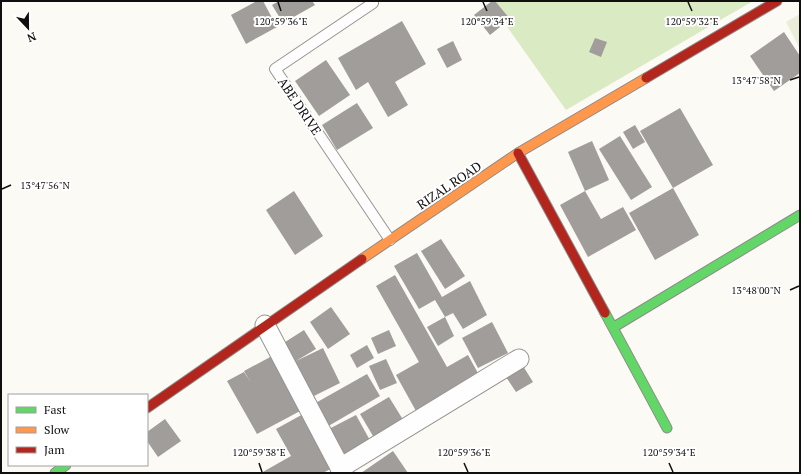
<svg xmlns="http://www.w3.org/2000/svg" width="801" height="474" font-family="'PT Serif',serif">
  <rect width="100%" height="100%" fill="#fcfaf5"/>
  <path fill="#daeac2" d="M489,1h264l-187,109z"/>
  <path fill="#eaedd8" d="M800,14v35l-14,-27z"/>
  <g fill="#a09d9a">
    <path d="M257,1h6l14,26 -31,17 -15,-29z"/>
    <path d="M279,1h33l3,4 -32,18 -11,-18z"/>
    <path d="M492,1h3l15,18 -20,16 -16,-20z"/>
    <path d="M402,21l24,43 -31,18 13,23 -20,12 -20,-35 -12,8 -18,-32z"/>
    <path d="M784,32l16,24v17l-26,18 -24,-35z"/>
    <path d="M595,38l12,4 -6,15 -12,-5z"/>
    <path d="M453,41l9,19 -15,8 -10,-19z"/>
    <path d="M326,60l24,35 -31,21 -24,-35z"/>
    <path d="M357,103l16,25 -36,22 -15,-25z"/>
    <path d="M680,108l33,57 -40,23 26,47 -44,25 -26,-47 44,-25 -33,-57z"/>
    <path d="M635,125l10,17 -12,7 -10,-17z"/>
    <path d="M620,136l32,51 -21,13 -32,-51z"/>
    <path d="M592,141l17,39 -24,11 -17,-39z"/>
    <path d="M294,191l29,45 -28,19 -29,-45z"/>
    <path d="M585,191l16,28 22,-12 13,23 -48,27 -28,-52z"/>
    <path d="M441,239l24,37 -20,13 -24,-38z"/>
    <path d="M417,253l25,44 28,-16 17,34 -24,14 -10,-16 -8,4 -10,-17 -16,9 -25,-43z"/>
    <path d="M395,275l52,92 21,-12 11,20 -63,36 -20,-36 23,-13 -43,-76z"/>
    <path d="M331,307l19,27 -22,15 -18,-27z"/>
    <path d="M445,317l9,19 -16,10 -11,-19z"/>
    <path d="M492,322l16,31 -30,15 -16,-30z"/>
    <path d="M304,330l12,19 -20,12 27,-13 17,35 -28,14 -30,-53z"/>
    <path d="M389,330l7,16 -18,8 -7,-16z"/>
    <path d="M367,345l7,13 -17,10 -7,-13z"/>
    <path d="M272,356l30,54 -45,24 -30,-53 17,-9 6,9 -6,-10z"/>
    <path d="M386,359l11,24 -17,7 -11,-24z"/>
    <path d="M523,366l10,16 -17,10 -10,-15z"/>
    <path d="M367,374l13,22 -55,32 -13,-23z"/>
    <path d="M389,397l16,26 -29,18 -16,-27z"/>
    <path d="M305,413l29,54 -11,6h-62l30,-17 -15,-27z"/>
    <path d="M356,415l16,29 -32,16 -15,-29z"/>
    <path d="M165,419l16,22 -23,16 -11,-16v-9z"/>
    <path d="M393,451l15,22h-47z"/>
  </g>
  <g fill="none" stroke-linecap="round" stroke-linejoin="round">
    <defs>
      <path id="lane" d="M373,3l-98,66 115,171"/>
      <g id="street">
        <path d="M265,325l78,148"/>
        <path d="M340,468l179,-109"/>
      </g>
      <g id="fast">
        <path d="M605,313l62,115"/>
        <path d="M614,327l186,-112"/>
        <path d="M55,473l11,-8"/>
      </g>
      <path id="slow" d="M362,259l156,-106 128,-75"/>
      <g id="jam">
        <path d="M646,78l131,-77"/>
        <path d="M518,153l87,160"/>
        <path d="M147,408l215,-149"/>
      </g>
    </defs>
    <use href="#lane" stroke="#969593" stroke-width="12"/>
    <use href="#street" stroke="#969593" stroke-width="21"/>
    <use href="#fast" stroke="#8c8b89" stroke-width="11"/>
    <use href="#slow" stroke="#8c8b89" stroke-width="11"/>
    <use href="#jam" stroke="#8c8b89" stroke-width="11"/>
    <use href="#lane" stroke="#fffefe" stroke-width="10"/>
    <use href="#street" stroke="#fffefe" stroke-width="19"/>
    <use href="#fast" stroke="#63d668" stroke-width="9"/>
    <use href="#slow" stroke="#ff974d" stroke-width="9"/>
    <use href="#jam" stroke="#b3261e" stroke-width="9"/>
  </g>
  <path fill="none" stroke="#0f0f0f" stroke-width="1.5" d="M278,2l3,9M483,2l4,9M688,2l4,9M790,80l9,-3M2,189l9,-4M790,290l9,-4M259,463l3,9M464,463l4,9M669,463l4,9"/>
  <g text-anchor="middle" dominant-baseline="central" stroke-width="4" stroke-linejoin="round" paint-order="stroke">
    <g font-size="13" fill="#0f0f0f" stroke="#fff">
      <text transform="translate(300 106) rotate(56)">ABE DRIVE</text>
      <text transform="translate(449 185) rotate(-34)">RIZAL ROAD</text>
    </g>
  </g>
  <g font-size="10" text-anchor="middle" fill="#0f0f0f" stroke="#fff" stroke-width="4" stroke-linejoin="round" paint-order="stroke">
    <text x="281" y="25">120°59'36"E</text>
    <text x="487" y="25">120°59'34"E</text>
    <text x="692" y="25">120°59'32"E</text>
    <text x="756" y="84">13°47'58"N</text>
    <text x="45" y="189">13°47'56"N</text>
    <text x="756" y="294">13°48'00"N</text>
    <text x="259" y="456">120°59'38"E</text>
    <text x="464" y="456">120°59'36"E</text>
    <text x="669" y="456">120°59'34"E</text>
  </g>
  <rect width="801" height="474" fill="none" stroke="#0f0f0f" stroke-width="4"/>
  <rect x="8" y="394" width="140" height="72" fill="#ffffff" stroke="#9f9f9f"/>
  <rect x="16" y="407" width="20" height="6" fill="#63d668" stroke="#9f9f9f"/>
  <text x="44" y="414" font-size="12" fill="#0f0f0f">Fast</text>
  <rect x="16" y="427" width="20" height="6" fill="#ff974d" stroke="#9f9f9f"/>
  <text x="44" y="434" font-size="12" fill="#0f0f0f">Slow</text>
  <rect x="16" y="447" width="20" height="6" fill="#b3261e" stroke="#9f9f9f"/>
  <text x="44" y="454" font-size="12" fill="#0f0f0f">Jam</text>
  <g transform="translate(28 28) rotate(158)" stroke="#ffffff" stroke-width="3" paint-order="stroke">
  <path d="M0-3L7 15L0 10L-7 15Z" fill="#0f0f0f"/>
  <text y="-6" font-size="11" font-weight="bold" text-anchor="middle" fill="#0f0f0f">N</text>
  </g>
</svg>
